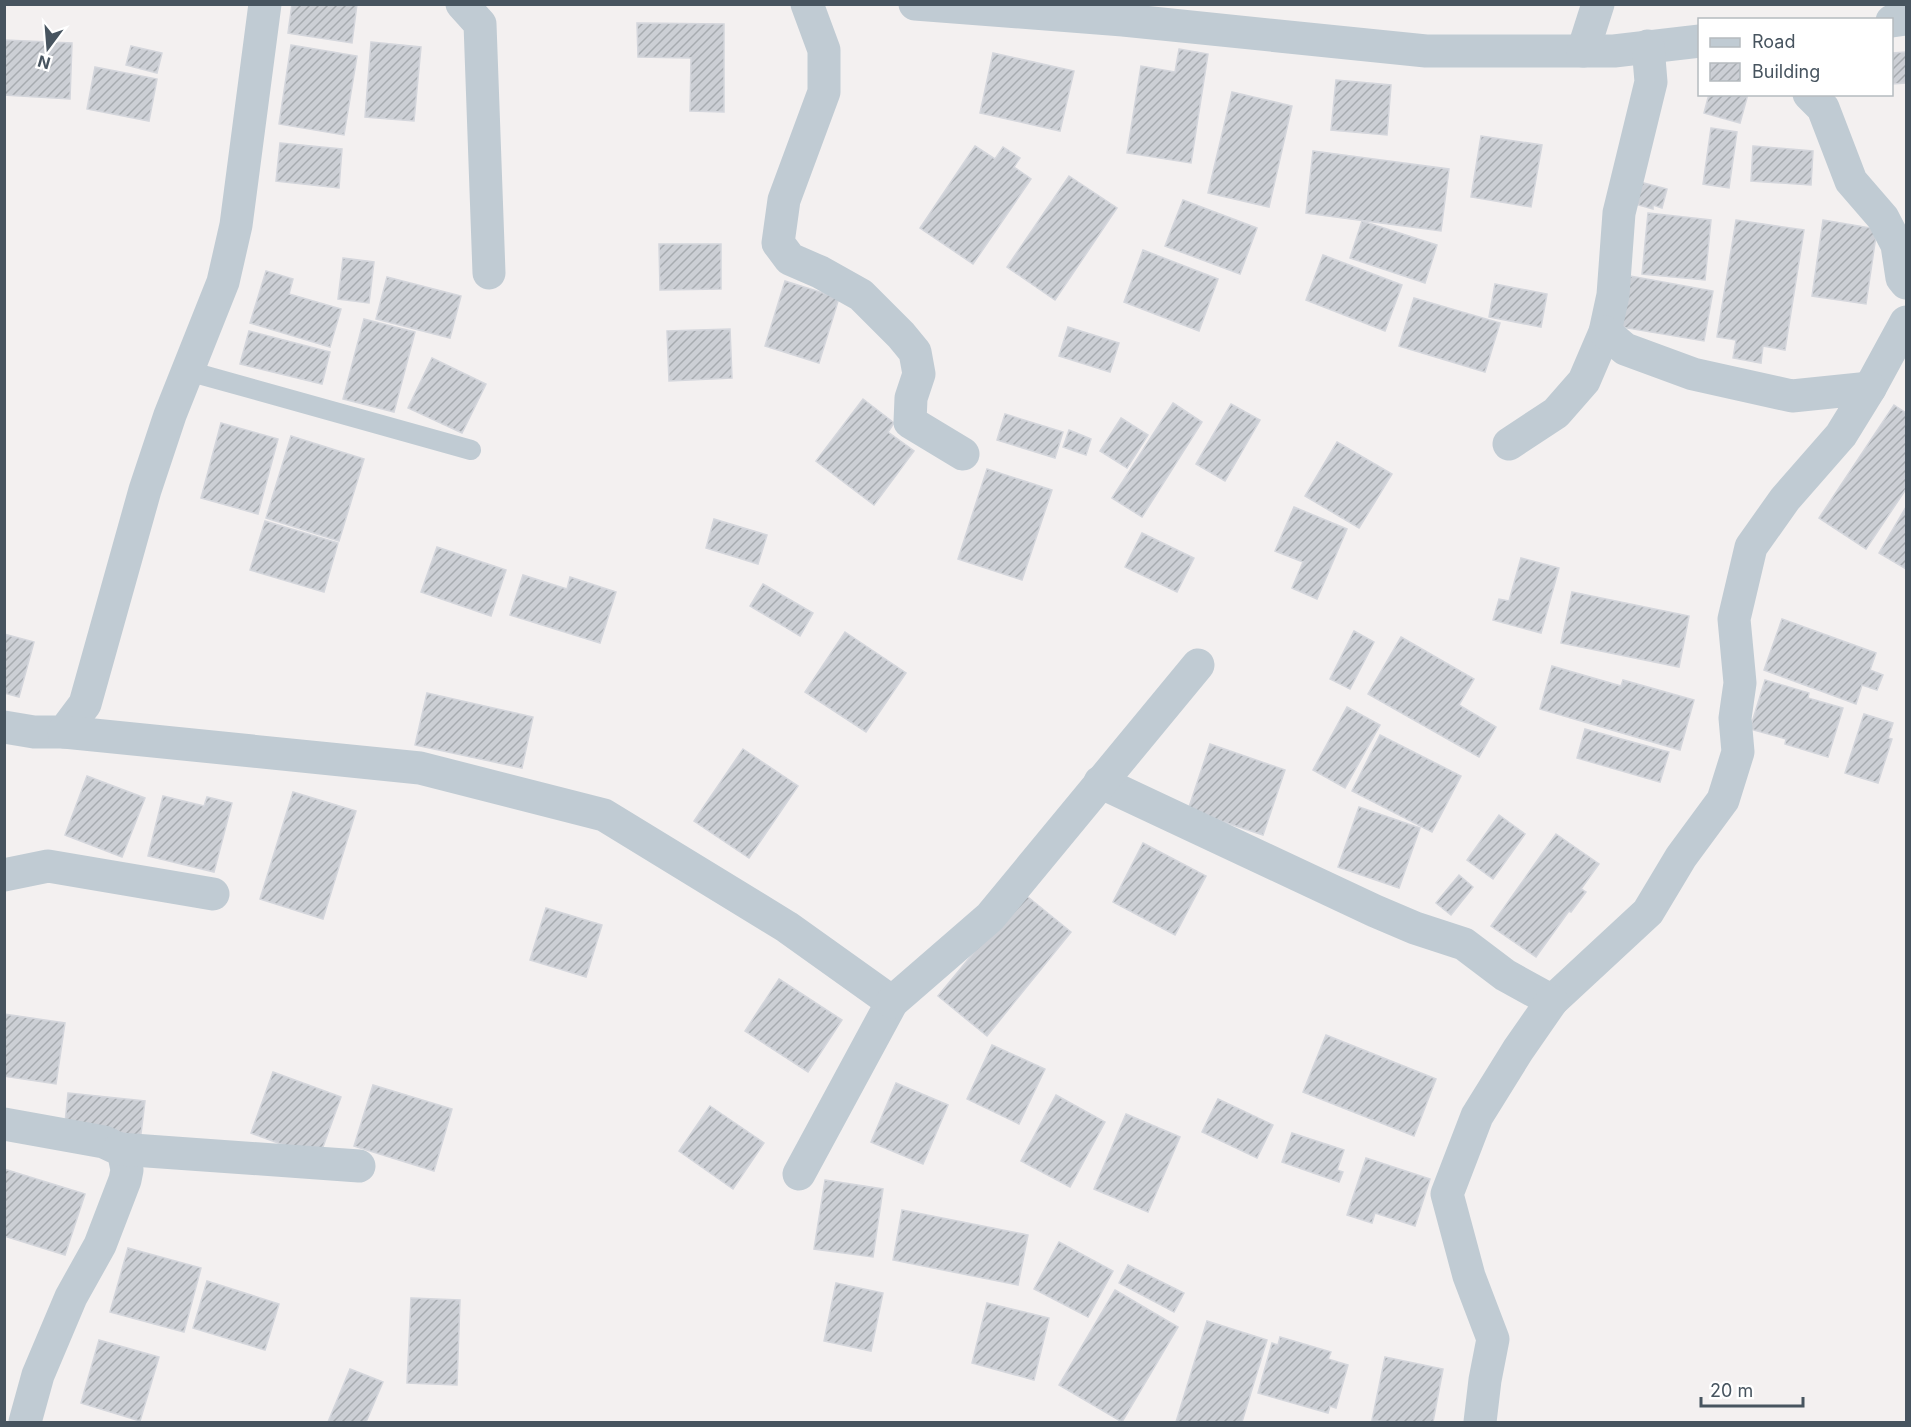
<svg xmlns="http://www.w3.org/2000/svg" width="1911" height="1427" font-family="Inter,sans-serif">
  <defs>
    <pattern id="building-hatch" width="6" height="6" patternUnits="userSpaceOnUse" patternTransform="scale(1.5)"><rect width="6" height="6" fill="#cccfd5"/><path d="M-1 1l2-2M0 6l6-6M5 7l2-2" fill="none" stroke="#a7abb0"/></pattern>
  </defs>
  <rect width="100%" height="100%" fill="#f3f0f0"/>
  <g fill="url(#building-hatch)" stroke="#d4d6dc" stroke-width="1.5">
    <path d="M292,4h65l-5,39 -64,-10z"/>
    <path d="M637,23l87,1v88l-34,-1 1,-53 -53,-1z"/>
    <path d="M4,40l68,3 -2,56 -66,-4z"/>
    <path d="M371,42l50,5 -7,74 -49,-4z"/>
    <path d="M291,45l66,11 -13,79 -65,-11z"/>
    <path d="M131,46l31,7 -5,20 -31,-8z"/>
    <path d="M1179,49l29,5 -17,109 -64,-10 14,-87 34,6z"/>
    <path d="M1906,52v31l-14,1v-31z"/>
    <path d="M993,53l81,18 -14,60 -80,-18z"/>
    <path d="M95,67l62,12 -8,42 -62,-12z"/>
    <path d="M1336,80l55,5 -4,50 -56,-5z"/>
    <path d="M1232,92l60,14 -23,101 -61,-14z"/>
    <path d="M1709,94h39l-8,29 -36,-10z"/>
    <path d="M1711,128l26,4 -8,56 -26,-4z"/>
    <path d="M1481,136l61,9 -11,62 -60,-10z"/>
    <path d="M280,143l62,6 -3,39 -63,-7z"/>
    <path d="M975,146l20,13 8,-12 17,11 -6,9 17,12 -58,85 -53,-36z"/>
    <path d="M1753,146l60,5 -2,34 -60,-4z"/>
    <path d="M1313,151l136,18 -8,62 -135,-18z"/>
    <path d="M1069,176l48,32 -62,92 -48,-33z"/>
    <path d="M1640,182l27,7 -5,19 -9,-3v4l-18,-5z"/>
    <path d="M1183,200l74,28 -17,46 -75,-28z"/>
    <path d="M1648,213l63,7 -6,60 -63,-6z"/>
    <path d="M1736,220l68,10 -19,120 -22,-4 -2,17 -28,-5 3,-18 -19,-3z"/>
    <path d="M1823,220l54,9 -11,75 -54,-8z"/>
    <path d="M1362,221l75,24 -12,38 -75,-25z"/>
    <path d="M659,244h62v45l-61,1z"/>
    <path d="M1143,250l75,29 -19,52 -75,-29z"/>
    <path d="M1323,255l79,30 -17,46 -79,-31z"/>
    <path d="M343,258l31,4 -5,41 -31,-4z"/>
    <path d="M266,271l27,8 -4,15 52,15 -11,38 -80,-24z"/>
    <path d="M1630,276l83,15 -9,50 -83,-14z"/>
    <path d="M387,277l74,19 -11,42 -74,-19z"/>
    <path d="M785,281l54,17 -20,65 -54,-17z"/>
    <path d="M1495,284l52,10 -6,33 -52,-10z"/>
    <path d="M1414,298l86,25 -15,49 -86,-26z"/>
    <path d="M364,319l51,13 -21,80 -51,-13z"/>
    <path d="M1068,327l51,16 -9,29 -51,-16z"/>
    <path d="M730,329l2,49 -63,3 -2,-50z"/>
    <path d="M249,331l81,21 -8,32 -82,-20z"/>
    <path d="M432,358l54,26 -24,49 -54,-25z"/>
    <path d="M863,399l31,24 -6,9 26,19 -40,54 -58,-44z"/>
    <path d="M1173,403l29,19 -60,95 -30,-19z"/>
    <path d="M1231,404l29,16 -35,61 -29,-17z"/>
    <path d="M1894,405l12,8v76l-40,60 -47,-31z"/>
    <path d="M1005,414l58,18 -8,26 -58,-18z"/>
    <path d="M1121,418l27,17 -21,33 -27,-17z"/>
    <path d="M221,423l57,16 -20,75 -57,-16z"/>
    <path d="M1069,430l22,9 -5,16 -23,-8z"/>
    <path d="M291,436l73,23 -25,82 -73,-23z"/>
    <path d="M1337,442l55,32 -33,54 -54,-32z"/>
    <path d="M987,469l65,21 -30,90 -64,-21z"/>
    <path d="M1294,507l53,22 -30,70 -25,-11 11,-26 -28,-11z"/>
    <path d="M1906,507v62l-27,-16z"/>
    <path d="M714,519l53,16 -9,29 -52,-16z"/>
    <path d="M265,521l73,22 -14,49 -74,-22z"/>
    <path d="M1142,533l52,25 -17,34 -52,-25z"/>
    <path d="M437,547l69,23 -15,46 -70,-24z"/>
    <path d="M1521,558l38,10 -18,65 -48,-13 6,-21 10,2z"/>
    <path d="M523,575l44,14 3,-12 46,15 -16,51 -90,-28z"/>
    <path d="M763,584l50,29 -13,23 -50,-30z"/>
    <path d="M1572,592l117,24 -10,51 -118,-24z"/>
    <path d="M1782,619l94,34 -6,17 13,5 -6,15 -15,-5 -6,19 -92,-34z"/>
    <path d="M1354,631l20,11 -24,47 -20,-10z"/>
    <path d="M845,632l61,41 -40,59 -61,-40z"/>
    <path d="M4,634l30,8 -15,55 -15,-4z"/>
    <path d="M1401,637l73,42 -15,26 37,22 -17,30 -111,-63z"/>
    <path d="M1552,666l69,20 2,-6 71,20 -14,50 -140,-41z"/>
    <path d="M1765,680l44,13 -1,5 35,10 -15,49 -43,-13 1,-5 -36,-10z"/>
    <path d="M427,693l106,24 -11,51 -107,-23z"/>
    <path d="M1347,707l33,18 -35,63 -32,-18z"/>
    <path d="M1864,714l29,9 -5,15 4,1 -14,44 -33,-10z"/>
    <path d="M1585,729l84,23 -9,30 -83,-24z"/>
    <path d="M1380,735l81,41 -29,56 -80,-41z"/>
    <path d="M1210,744l75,26 -22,65 -75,-25z"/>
    <path d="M743,749l55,37 -49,72 -55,-37z"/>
    <path d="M87,776l58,22 -23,59 -57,-22z"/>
    <path d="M293,792l63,19 -33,108 -63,-20z"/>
    <path d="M163,796l41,10 3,-9 25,6 -18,69 -66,-16z"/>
    <path d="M1359,807l61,21 -21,60 -61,-21z"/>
    <path d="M1499,815l26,19 -32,45 -26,-19z"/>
    <path d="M1556,834l43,30 -18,25 5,3 -15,20 -2,-1 -33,46 -45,-31z"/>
    <path d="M1143,843l63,33 -31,59 -62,-33z"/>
    <path d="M1459,875l14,12 -22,28 -15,-12z"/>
    <path d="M1023,893l48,39 -84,104 -49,-40z"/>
    <path d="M546,908l56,17 -16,52 -56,-17z"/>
    <path d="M779,979l63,41 -34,52 -63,-41z"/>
    <path d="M4,1014l61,9 -9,61 -52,-8z"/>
    <path d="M1326,1035l110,44 -22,57 -111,-44z"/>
    <path d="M992,1045l53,24 -26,55 -52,-25z"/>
    <path d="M273,1072l68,25 -22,61 -68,-25z"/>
    <path d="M896,1083l52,22 -25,59 -52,-22z"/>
    <path d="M373,1085l79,24 -18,62 -80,-25z"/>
    <path d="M68,1093l77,8 -5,41 -76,-9z"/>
    <path d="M1056,1095l49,27 -35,65 -49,-26z"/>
    <path d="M1218,1099l55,26 -16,33 -55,-26z"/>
    <path d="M710,1106l54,37 -31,46 -54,-38z"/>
    <path d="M1126,1114l54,23 -32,75 -54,-23z"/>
    <path d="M1292,1133l52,17 -7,20 6,2 -4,10 -57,-20z"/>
    <path d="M1366,1158l64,21 -15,47 -40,-13 -3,10 -25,-8z"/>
    <path d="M4,1169l81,25 -20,61 -61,-19z"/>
    <path d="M825,1180l58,9 -10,68 -59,-8z"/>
    <path d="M902,1210l126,25 -10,50 -125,-25z"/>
    <path d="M1059,1242l54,29 -25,46 -54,-28z"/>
    <path d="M128,1248l73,20 -17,64 -74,-20z"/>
    <path d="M1128,1265l56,28 -10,19 -55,-29z"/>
    <path d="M207,1281l72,23 -14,46 -72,-22z"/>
    <path d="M836,1283l47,10 -12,58 -47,-10z"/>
    <path d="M1115,1290l63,37 -56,95 -63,-37z"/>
    <path d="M411,1298l49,2 -3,85 -50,-2z"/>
    <path d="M987,1303l62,15 -15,62 -62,-17z"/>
    <path d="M1207,1321l60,19 -25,82h-66z"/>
    <path d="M1280,1337l51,15 -3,7 20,6 -12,43 -6,-2 -2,7 -70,-20 14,-50 6,2z"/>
    <path d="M99,1340l60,17 -19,64 -59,-18z"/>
    <path d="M1385,1357l58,12 -10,53h-47l-14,-2z"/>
    <path d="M350,1369l33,13 -17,40h-38z"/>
  </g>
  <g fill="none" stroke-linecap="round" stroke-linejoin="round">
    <path stroke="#c0cbd3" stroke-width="20" d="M188,371l283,79"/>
    <g stroke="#c0cbd3" stroke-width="33">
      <path d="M462,4l18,20 9,249"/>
      <path d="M807,4l17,46v42l-40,108 -6,43 12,16 30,13 41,23 40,40 14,17 4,22 -8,24 -1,24 53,32"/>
      <path d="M915,4l208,16 303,31h188l86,-10"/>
      <path d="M1892,21l14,-2"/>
      <path d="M1583,51l15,-47"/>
      <path d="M1809,94l14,14 28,73 32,37 14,27 5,33 4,5"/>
      <path d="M1870,388l36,-66"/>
      <path d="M1509,444l47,-31 28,-32 21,-49 8,-37 6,-82 32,-131 -3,-36"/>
      <path d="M4,727l30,5h30l21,-28 60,-214 25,-75 53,-133 13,-57 29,-221"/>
      <path d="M64,732l356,36 184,47 183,112 105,75 -93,172"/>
      <path d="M1100,782l275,129 40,17 49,16 41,31 47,26 96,-89 33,-55 42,-57 15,-48 -3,-34 5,-35 -6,-64 17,-72 34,-48 56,-64 29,-47 -78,8 -99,-22 -68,-25 -20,-17"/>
      <path d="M4,875l44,-9 165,28"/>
      <path d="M892,1002l98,-85 208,-252"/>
      <path d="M4,1124l100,18 15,7 5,6 3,15 -2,10 -25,65 -29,52 -33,78 -13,47"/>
      <path d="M119,1149l240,17"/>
      <path d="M1480,1422l5,-42 8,-41 -24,-63 -22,-82 30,-78 41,-66 34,-49"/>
    </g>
  </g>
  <rect width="1911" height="1427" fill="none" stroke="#47545f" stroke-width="12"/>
  <rect x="1698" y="18" width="195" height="78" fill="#ffffff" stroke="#b5bbbf" stroke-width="1.5"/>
  <rect x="1710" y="38" width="30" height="9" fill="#c0cbd3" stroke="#b5bbbf" stroke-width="1.5"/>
  <text x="1752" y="48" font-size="18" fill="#47545f">Road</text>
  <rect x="1710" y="63" width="30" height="18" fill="url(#building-hatch)" stroke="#b5bbbf" stroke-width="1.5"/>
  <text x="1752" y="78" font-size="18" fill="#47545f">Building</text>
  <g transform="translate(48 48) rotate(196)" stroke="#ffffff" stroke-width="4.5" paint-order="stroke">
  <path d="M0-4.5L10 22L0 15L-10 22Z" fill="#47545f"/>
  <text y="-9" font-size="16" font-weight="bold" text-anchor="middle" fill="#47545f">N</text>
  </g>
  <path d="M1701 1397v9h102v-9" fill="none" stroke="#47545f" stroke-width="3"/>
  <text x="1710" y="1397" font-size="18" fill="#47545f" stroke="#ffffff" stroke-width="4.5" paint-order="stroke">20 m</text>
</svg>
